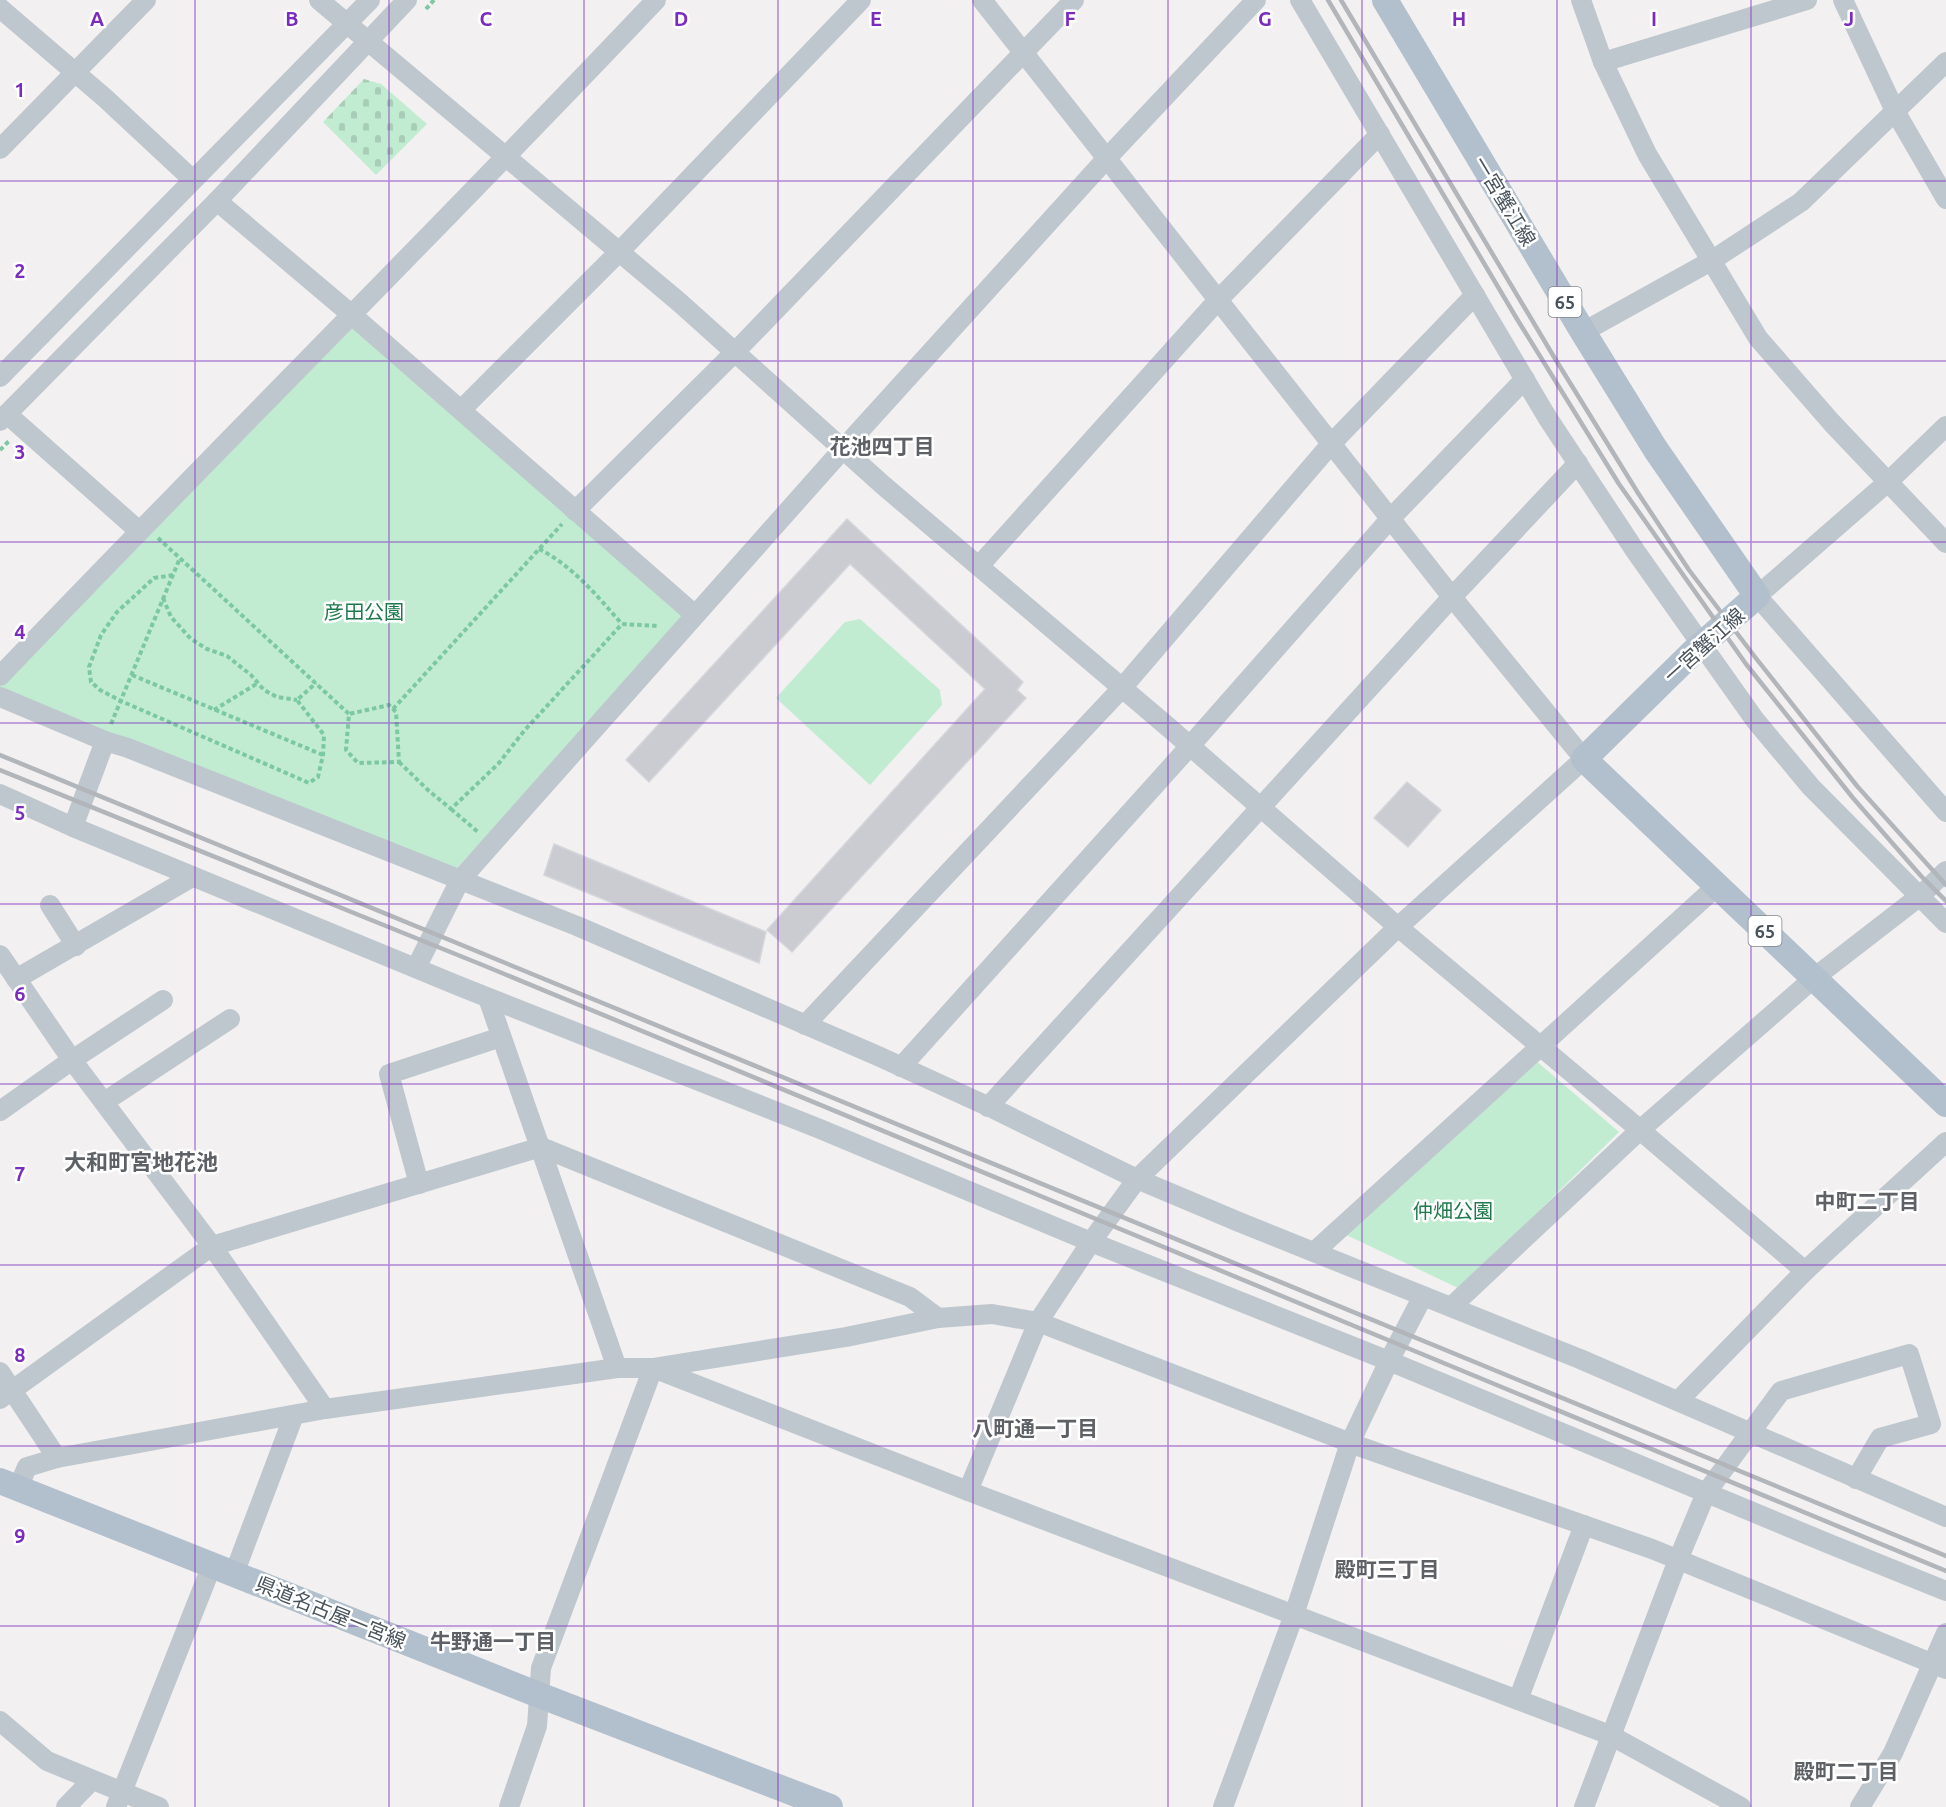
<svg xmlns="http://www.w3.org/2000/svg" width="1946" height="1807" font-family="Ubuntu,'Noto Sans JP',sans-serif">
  <defs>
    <pattern id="cemetery-stones" width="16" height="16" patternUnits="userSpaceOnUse" patternTransform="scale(1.5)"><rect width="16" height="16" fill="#c2ecd2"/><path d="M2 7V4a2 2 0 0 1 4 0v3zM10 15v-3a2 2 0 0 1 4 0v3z" fill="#a8ccb7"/></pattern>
  </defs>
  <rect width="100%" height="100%" fill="#f2f0f0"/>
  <path fill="url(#cemetery-stones)" d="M364,79l17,5 46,40 -51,51 -53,-53z"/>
  <g fill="#c2ecd2">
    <path d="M350,323l341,292 -237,256 -454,-180v-8z"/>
    <path d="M860,619l80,71 2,15 -72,80 -94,-87 69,-76z"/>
    <path d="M1534,1059l85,73 -159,157 -124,-59z"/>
  </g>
  <g fill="#caccd2" stroke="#d4d6db" stroke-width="1.5">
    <path d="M847,519l176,163 -6,8 9,8 -234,254 -25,-22 218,-241 -135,-125 -201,218 -23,-22z"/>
    <path d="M1407,782l34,28 -33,37 -34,-29z"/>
    <path d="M554,844l212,88 -7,31 -215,-88z"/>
  </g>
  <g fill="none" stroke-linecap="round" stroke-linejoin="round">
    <g stroke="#7cc8a2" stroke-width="4" stroke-dasharray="4.5 3" stroke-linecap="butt">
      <path d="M426,9l8,-9"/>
      <path d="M0,450l10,-10"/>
      <path d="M158,538l191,176 -3,36 12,13 41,-1 -3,-50 -7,-7 -40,9"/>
      <path d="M539,549c34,17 58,47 83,75"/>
      <path d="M173,575l-19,3 -13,12 -24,22 -16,23 -12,32 2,15 9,8 21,11 188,82 9,-6 5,-22 1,-20 -27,-35 19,-17"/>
      <path d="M163,598l8,19 20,22 16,10 20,7 24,19 13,15 13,7 20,3"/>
      <path d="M132,675l191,80"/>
      <path d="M393,709l169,-185"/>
      <path d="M214,710l44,-27"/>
      <path d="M111,724l69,-166"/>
      <path d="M399,762l30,29 22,18 48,-46 25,-32 98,-107 37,2"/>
      <path d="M451,809l27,23"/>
    </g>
    <g stroke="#bfc7ce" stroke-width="20">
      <path d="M319,0l360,302 205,184 283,240 231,201 228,191 179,153"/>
      <path d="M1300,0l247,417 89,135 119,168 56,67 135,136"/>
      <path d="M1581,0l22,62 44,92 111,184 74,85 114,120"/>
      <path d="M1843,0l52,111 51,88"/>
      <path d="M0,8l105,90 88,82"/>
      <path d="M1603,62l204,-62"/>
      <path d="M0,149l146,-149"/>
      <path d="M217,201l135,114 343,300"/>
      <path d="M1583,332l128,-71 90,-59 145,-140"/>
      <path d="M0,377l370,-377"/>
      <path d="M461,410l158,-158 242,-252"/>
      <path d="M7,414l132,117"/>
      <path d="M0,421l217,-220 190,-201"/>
      <path d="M1946,426l-57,55 -132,115 189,216"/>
      <path d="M575,511l160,-159 339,-352"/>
      <path d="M979,566l239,-266 162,-166"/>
      <path d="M0,676c217,-227 440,-448 656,-676"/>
      <path d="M0,697l105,44 23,7 449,178 301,130 116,53 143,70 102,43 341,137 366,158"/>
      <path d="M0,794l73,33 386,159 361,143 271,113 298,119 443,184 114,46"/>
      <path d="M73,827l32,-86"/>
      <path d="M50,905l26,41"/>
      <path d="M0,955l72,105 140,186 113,163"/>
      <path d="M416,968l44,-88 383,-431 264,-291 149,-158"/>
      <path d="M16,979l176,-102"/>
      <path d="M488,998l129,370"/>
      <path d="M805,1025l317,-337 209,-244 144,-149"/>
      <path d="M901,1067l289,-321 200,-227 135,-140"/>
      <path d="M104,1102l126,-83"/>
      <path d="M988,1107l464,-510 126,-134"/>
      <path d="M0,1111l72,-51 91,-60"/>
      <path d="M419,1184l-30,-110 112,-37"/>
      <path d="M1314,1252l403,-366"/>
      <path d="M1451,1307l189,-177 174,-152 106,-82 26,-25"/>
      <path d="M653,1368l315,123 642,244 131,72"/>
      <path d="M0,1372l57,86"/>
      <path d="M0,1399l212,-153 329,-99 369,150 28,21"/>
      <path d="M1678,1401l127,-130 141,-129"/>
      <path d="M18,1488l9,-21 30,-9 268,-49 292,-41h36l193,-31 92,-19 54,-4 46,8 323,125 291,102 294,120"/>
      <path d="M968,1491l70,-169 53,-80 46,-63 261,-252 186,-168 -132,-162 -470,-597"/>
      <path d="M234,1574l60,-159"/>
      <path d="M1518,1700l66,-175"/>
      <path d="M0,1721l47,40 112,46"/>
      <path d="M66,1807l26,-27"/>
      <path d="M116,1807l96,-242"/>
      <path d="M509,1807l28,-81 4,-58 112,-300"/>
      <path d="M1223,1807l71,-192 56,-172 39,-82 34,-65"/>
      <path d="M1584,1807l94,-247 28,-67 75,-102 128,-37 22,70 -51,14 -24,41"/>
      <path d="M1860,1807l33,-54 53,-120"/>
    </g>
    <g stroke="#b2bfcc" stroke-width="26">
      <path d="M1385,0l198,332 73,118 101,146 -64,56 -109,107 362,345"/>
      <path d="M0,1481l539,214 291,112"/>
    </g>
    <g stroke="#b2b5ba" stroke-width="4.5">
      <path d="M1328,0l189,319 102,165 127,180 107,134 68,78 25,25"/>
      <path d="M1341,0l213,357 84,136 51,77 66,87 102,129 89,99"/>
      <path d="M0,755l1946,801"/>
      <path d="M0,770l485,196 1461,605"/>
    </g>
  </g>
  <path fill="none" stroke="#7b2cbf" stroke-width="1.5" stroke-opacity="0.55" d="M195,0v1807M389,0v1807M584,0v1807M778,0v1807M973,0v1807M1168,0v1807M1362,0v1807M1557,0v1807M1751,0v1807M0,181h1946M0,361h1946M0,542h1946M0,723h1946M0,904h1946M0,1084h1946M0,1265h1946M0,1446h1946M0,1626h1946"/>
  <g text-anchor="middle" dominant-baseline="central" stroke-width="5" stroke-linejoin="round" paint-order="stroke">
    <g fill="#fff" stroke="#80878d" stroke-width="1.5">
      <rect x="1548.5" y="287" width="33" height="30" rx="4.5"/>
      <rect x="1748.5" y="916" width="33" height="30" rx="4.5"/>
    </g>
    <g font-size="18" font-weight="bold" fill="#49535c">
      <text x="1565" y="302">65</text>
      <text x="1765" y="931">65</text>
    </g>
    <g font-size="20" fill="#49535c" stroke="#fff">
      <text transform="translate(1505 201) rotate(59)">一宮蟹江線</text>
      <text transform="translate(1704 645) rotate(-42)">一宮蟹江線</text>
      <text transform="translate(331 1612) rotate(22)">県道名古屋一宮線</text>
    </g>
    <g font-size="20" fill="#1e794b" stroke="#fff">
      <text x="364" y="611">彦田公園</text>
      <text x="1453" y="1210">仲畑公園</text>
    </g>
    <g font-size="21" font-weight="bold" fill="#5d6064" stroke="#fff">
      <text x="882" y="446">花池四丁目</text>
      <text x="1867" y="1201">中町二丁目</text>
      <text x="1035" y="1428">八町通一丁目</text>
      <text x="1387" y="1569">殿町三丁目</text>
      <text x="493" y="1641">牛野通一丁目</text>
      <text x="1846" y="1771">殿町二丁目</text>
    </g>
    <g font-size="22" font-weight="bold" fill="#5d6064" stroke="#fff">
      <text x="141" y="1161">大和町宮地花池</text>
    </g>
  </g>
  <g font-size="20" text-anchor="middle" font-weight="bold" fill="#7b2cbf" stroke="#fff" stroke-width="5" stroke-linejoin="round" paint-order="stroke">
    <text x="97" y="26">A</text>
    <text x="292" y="26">B</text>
    <text x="486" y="26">C</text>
    <text x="681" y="26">D</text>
    <text x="876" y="26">E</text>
    <text x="1070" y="26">F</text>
    <text x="1265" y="26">G</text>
    <text x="1459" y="26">H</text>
    <text x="1654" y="26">I</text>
    <text x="1849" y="26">J</text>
    <text x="20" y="97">1</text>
    <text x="20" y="278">2</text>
    <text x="20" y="459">3</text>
    <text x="20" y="639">4</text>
    <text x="20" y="820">5</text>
    <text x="20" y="1001">6</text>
    <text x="20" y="1181">7</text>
    <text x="20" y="1362">8</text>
    <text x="20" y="1543">9</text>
  </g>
</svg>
